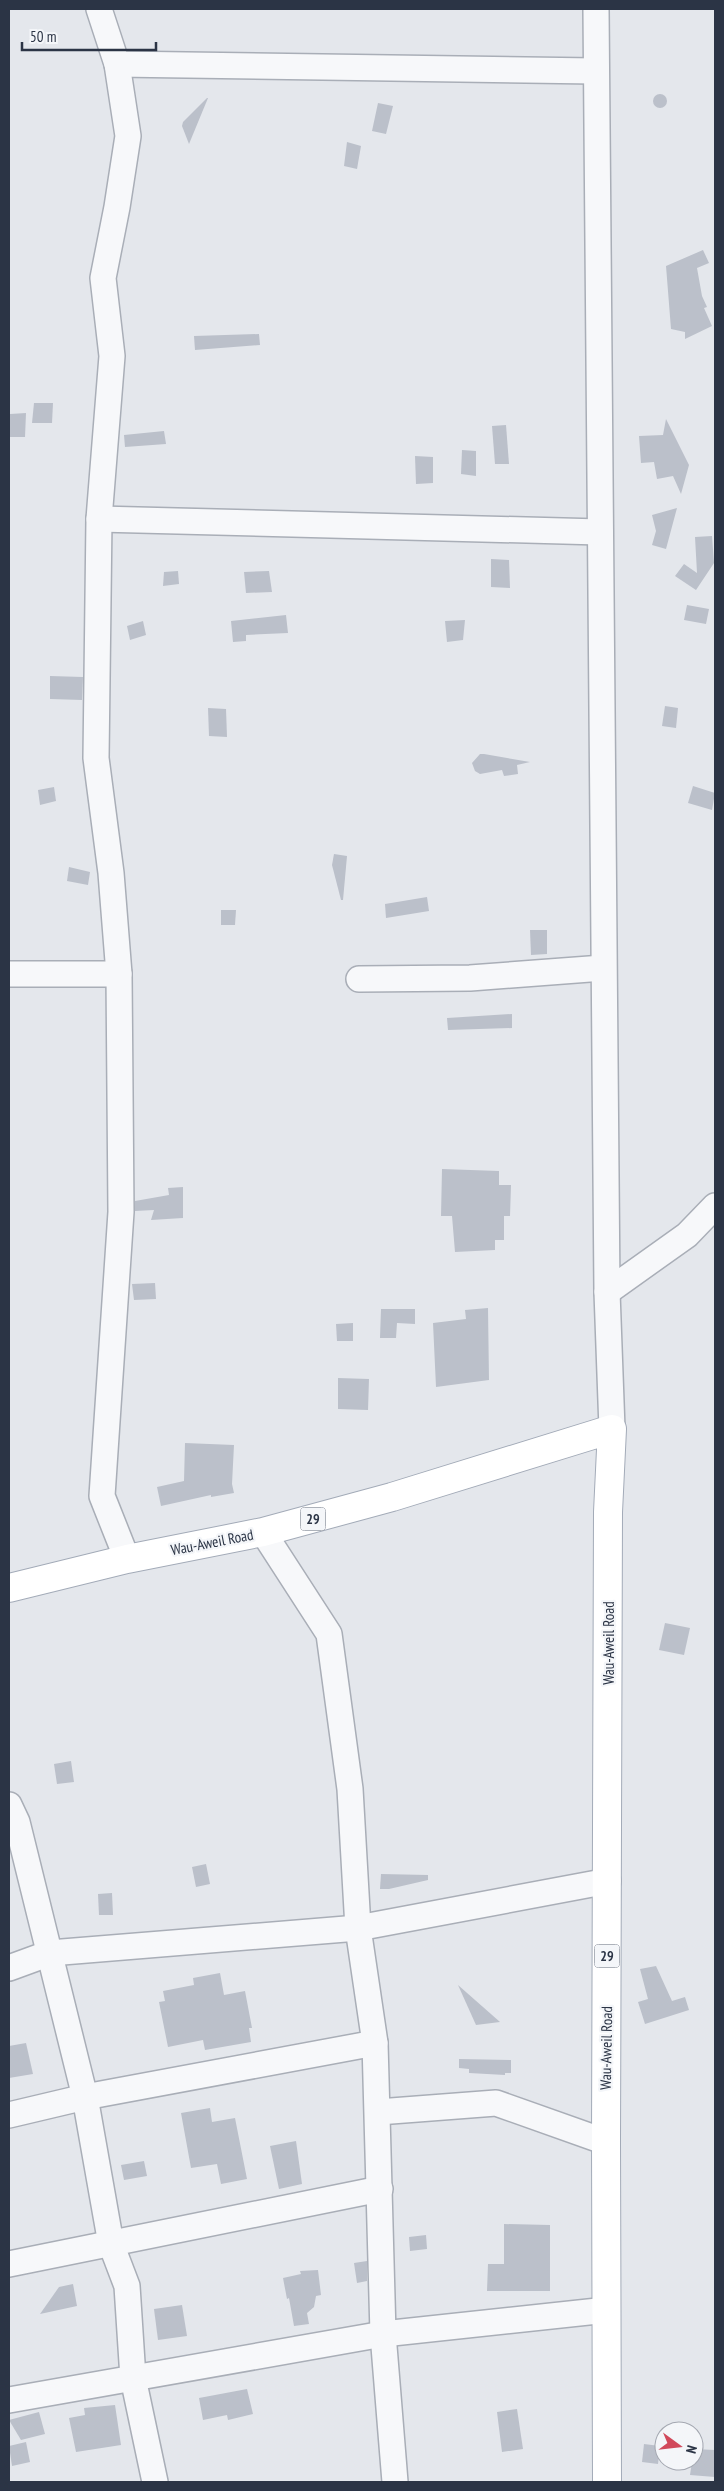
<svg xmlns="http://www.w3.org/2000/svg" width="724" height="2491" font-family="'PT Sans Narrow',sans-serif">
  <rect width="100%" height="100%" fill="#e4e7ec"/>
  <g fill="#bbc0ca">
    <circle cx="660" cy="101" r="7"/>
    <path d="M207,98h1l-19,46 -7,-18 1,-4z"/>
    <path d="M378,103l15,3 -7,28 -14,-3z"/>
    <path d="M347,142l14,4 -4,23 -13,-3z"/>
    <path d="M703,250l6,13 -12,5 5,28 5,11 -3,1 8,18 -27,13v-7l-14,-3 -5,-63z"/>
    <path d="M259,334l1,11 -65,5 -1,-14z"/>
    <path d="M34,403h19l-1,20h-20z"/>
    <path d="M26,413l-1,24h-16l1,-23z"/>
    <path d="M666,419l23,46 -8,29 -8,-18 -16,3 -3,-17 -13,1 -2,-27 24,-1z"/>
    <path d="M506,425l3,39h-14l-3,-38z"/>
    <path d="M164,431l2,13 -41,3 -1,-12z"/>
    <path d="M462,450l14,1v25l-15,-2z"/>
    <path d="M415,456l18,1v26l-17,1z"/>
    <path d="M677,508l-11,41 -14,-4 4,-14 -4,-16z"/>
    <path d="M712,536l2,27 -18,27 -21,-14 9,-12 13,9 -2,-36z"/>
    <path d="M491,559l18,1 1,28 -19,-1z"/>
    <path d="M178,571l1,13 -16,2 1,-14z"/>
    <path d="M269,571l3,21 -26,1 -2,-21z"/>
    <path d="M687,605l22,4 -3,15 -22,-4z"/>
    <path d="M286,615l2,18 -42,2v6l-13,1 -2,-21z"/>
    <path d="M465,620l-2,20 -16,2 -2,-21z"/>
    <path d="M143,621l3,14 -16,5 -3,-14z"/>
    <path d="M50,676l33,1 -1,23 -32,-1z"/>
    <path d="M665,706l13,2 -2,20 -14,-2z"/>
    <path d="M208,708l18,1 1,28 -18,-1z"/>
    <path d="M480,754h4l46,8 -13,3 1,9 -14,2 -2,-6 -22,4 -5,-3 -3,-8z"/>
    <path d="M693,786l22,7 -3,17 -24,-7z"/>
    <path d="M54,787l2,14 -16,4 -2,-15z"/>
    <path d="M334,854l13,2 -4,44h-2l-9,-35z"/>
    <path d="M69,867l21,5 -2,13 -21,-4z"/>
    <path d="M427,897l2,14 -43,7 -1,-14z"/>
    <path d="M221,910h15l-1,15h-14z"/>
    <path d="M530,930h17v24l-16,1z"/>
    <path d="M512,1014v14l-64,2 -1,-12z"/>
    <path d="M442,1169l57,2v14h12l-1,31h-6v24h-9v10l-40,2 -3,-36h-11z"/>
    <path d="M183,1187v31l-32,2 3,-10 -19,1v-10l34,-6 -1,-7z"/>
    <path d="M155,1283l1,16 -22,1 -2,-16z"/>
    <path d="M488,1308l1,72 -53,7 -3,-64 33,-4 -1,-9z"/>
    <path d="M381,1309h34v15l-18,-1 -1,15h-16z"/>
    <path d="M353,1323v18h-16l-1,-17z"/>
    <path d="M338,1378l31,1 -1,31 -30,-1z"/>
    <path d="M185,1443l49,2 -2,39 2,9 -23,4v-2l-50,11 -4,-19 27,-6z"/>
    <path d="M665,1623l25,5 -6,27 -25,-5z"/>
    <path d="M71,1761l3,21 -17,2 -3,-20z"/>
    <path d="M206,1864l4,20 -14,3 -4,-20z"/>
    <path d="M381,1874l47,1v5l-39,9h-9z"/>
    <path d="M112,1893l1,22h-14l-1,-21z"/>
    <path d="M656,1966l16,35 13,-4 4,13 -44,14 -7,-22 10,-3 -8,-30z"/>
    <path d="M220,1973l4,22 21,-4 7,37h-3l2,14 -46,8 -2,-10 -35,7 -9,-45 6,-1 -2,-10 31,-6 -1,-7z"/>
    <path d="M458,1985l42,37 -24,3z"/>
    <path d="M26,2043l7,31 -24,4v-32z"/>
    <path d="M459,2059l52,1v13h-6v2l-36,-2v-4l-10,-1z"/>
    <path d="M210,2108l2,14 23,-4 12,61 -26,5 -4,-20 -26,4 -10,-55z"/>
    <path d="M296,2141l6,43 -23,5 -9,-43z"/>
    <path d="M144,2161l3,15 -23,4 -3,-15z"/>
    <path d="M504,2224l46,1v66h-63l1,-27h16z"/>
    <path d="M426,2235l1,14 -17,2 -1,-14z"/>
    <path d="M367,2261v20l-10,2 -3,-20z"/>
    <path d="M318,2270l3,25 -5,1 -2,11 -7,6 2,11 -15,2 -5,-28 -2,1 -4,-21 18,-4 -1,-3z"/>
    <path d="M73,2284l4,22 -37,8 19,-27z"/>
    <path d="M182,2305l5,31 -29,4 -4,-31z"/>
    <path d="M247,2389l6,25 -25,6 -1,-5 -24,5 -4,-22z"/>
    <path d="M115,2405l6,40 -45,7 -7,-34 16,-3 -1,-7z"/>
    <path d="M517,2409l6,40 -21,3 -5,-40z"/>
    <path d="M39,2412l6,22 -24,6 -12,-20z"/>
    <path d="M26,2442l4,20 -18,4 -3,-20z"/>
    <path d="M644,2444l16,2 -2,18 -16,-2z"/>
    <path d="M694,2449l21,1v27l-25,-2z"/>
  </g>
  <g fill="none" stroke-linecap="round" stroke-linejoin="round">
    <defs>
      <g id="minor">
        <path d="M99,9l18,55 11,72 -11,71 -14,71 9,78 -13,163 -3,239 15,115 8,101 2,238 -19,284 25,63"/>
        <path d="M596,9l11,1283 5,137"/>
        <path d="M117,64l478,7"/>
        <path d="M99,519l501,13"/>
        <path d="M9,974h110"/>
        <path d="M359,979l111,-1 133,-10"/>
        <path d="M607,1292l80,-57 28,-29"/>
        <path d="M263,1532l66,102 21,155 8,139 17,115 8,291 12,148"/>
        <path d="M9,1805l8,17 68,275 26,147 16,42 6,92 22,104"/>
        <path d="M9,1968l41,-15 308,-25 250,-47"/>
        <path d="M378,2112l118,-9 110,39"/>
        <path d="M9,2115l76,-18 290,-54"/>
        <path d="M9,2264l371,-75"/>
        <path d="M9,2400l374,-66 224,-24"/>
      </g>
      <path id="major" d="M9,1588l118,-29 136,-27 129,-35 220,-68 -4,83 -2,630 1,340"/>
    </defs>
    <use href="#minor" stroke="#a9aeb7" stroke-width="28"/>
    <use href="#major" stroke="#a3abb8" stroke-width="30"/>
    <use href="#minor" stroke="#f7f8fa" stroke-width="25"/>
    <use href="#major" stroke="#fff" stroke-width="28"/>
  </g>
  <g text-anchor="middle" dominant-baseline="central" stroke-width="4.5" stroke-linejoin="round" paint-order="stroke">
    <g fill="#f4f6f9" stroke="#676e7b" stroke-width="1">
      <rect x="300.5" y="1507.5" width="25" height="23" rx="4"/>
      <rect x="594.5" y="1944.5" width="25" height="23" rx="4"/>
    </g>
    <g font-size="14" font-weight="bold" fill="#2b3445">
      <text x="313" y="1519">29</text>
      <text x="607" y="1956">29</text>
    </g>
    <g font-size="15" fill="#2b3445" stroke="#f4f6f9">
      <text transform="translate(212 1542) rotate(-11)">Wau-Aweil Road</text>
      <text transform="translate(608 1643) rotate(-90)">Wau-Aweil Road</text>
      <text transform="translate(606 2048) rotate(-89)">Wau-Aweil Road</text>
    </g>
  </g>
  <rect width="724" height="2491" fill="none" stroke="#2b3445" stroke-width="20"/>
  <g transform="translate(679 2446) rotate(105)"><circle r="24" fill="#f4f6f9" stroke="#a4a8b1"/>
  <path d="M0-4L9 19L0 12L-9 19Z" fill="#d1495b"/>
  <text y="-8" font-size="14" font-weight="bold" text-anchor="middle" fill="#2b3445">N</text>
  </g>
  <path d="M22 42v8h134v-8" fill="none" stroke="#2b3445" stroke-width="2.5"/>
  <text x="30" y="42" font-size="15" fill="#2b3445" stroke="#f4f6f9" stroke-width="4" paint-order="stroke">50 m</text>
</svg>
